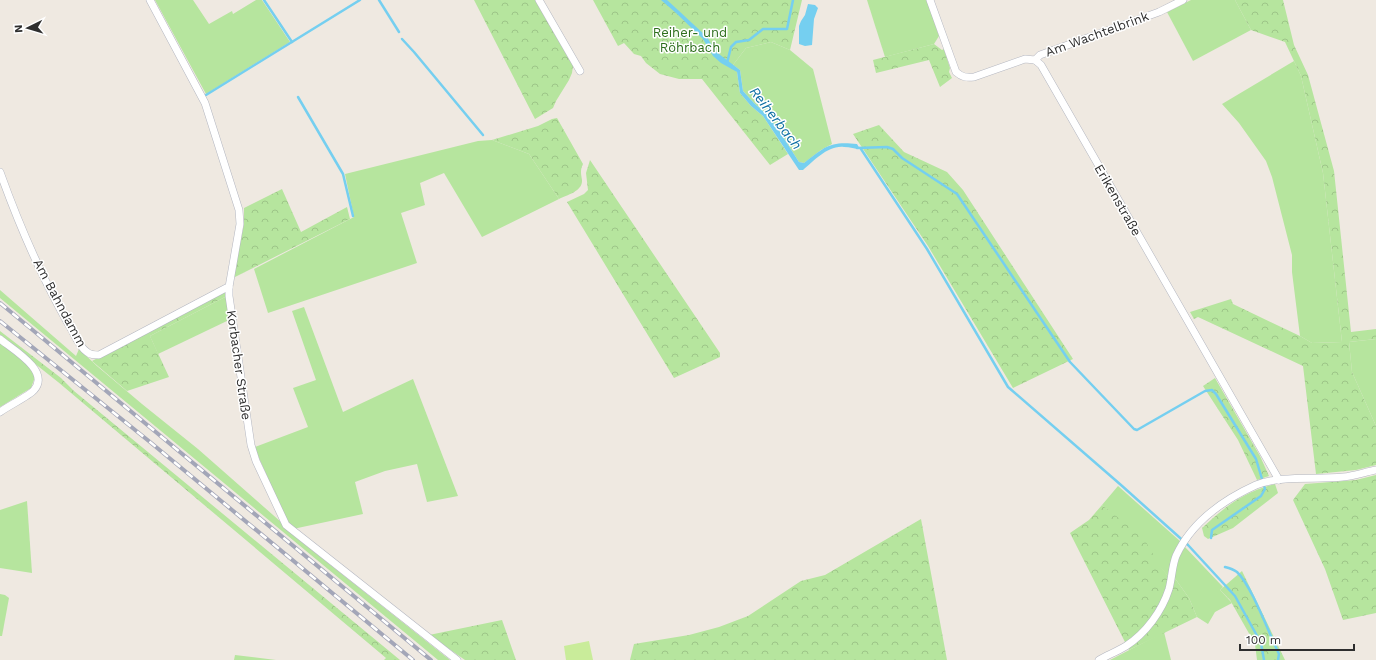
<svg xmlns="http://www.w3.org/2000/svg" width="1376" height="660" font-family="'Work Sans',sans-serif">
  <defs>
    <pattern id="forest-crowns" width="20" height="18" patternUnits="userSpaceOnUse"><rect width="20" height="18" fill="#b6e59e"/><path d="M2 6a3 3 0 1 1 6 0M12 15a3 3 0 1 1 6 0" fill="none" stroke="#9dc588"/></pattern>
  </defs>
  <rect width="100%" height="100%" fill="#efe9e1"/>
  <g fill="#b6e59e">
    <path d="M155,0h38l16,24 23,-13 1,3 23,-14h6l28,42 -84,52z"/>
    <path d="M867,0h60l12,36 -5,8 -49,13z"/>
    <path d="M1191,0h44l16,30 -58,31 -26,-49z"/>
    <path d="M771,42l19,8 23,19 19,75 -11,6 -17,13 -5,-1 -21,-33 -13,-16 -11,-10 -11,-12 -3,-21 -7,-5 13,-17z"/>
    <path d="M1294,61l7,15 22,97 19,169 -30,1 -12,-7 -8,-64v-17l-20,-78 -6,-16 -27,-38 -17,-19z"/>
    <path d="M492,140l37,14 30,45 -77,38 -38,-64 -24,10 5,22 -24,8 16,50 -149,50 -14,-44 100,-52 -9,-43 133,-33z"/>
    <path d="M0,290l76,66 3,-7 18,17 45,38 56,45 83,73 2,4 11,10 156,124h-12l-438,-362z"/>
    <path d="M227,296l2,24 -71,34 -8,-18z"/>
    <path d="M304,307l39,105 70,-33 45,117 -31,6 -10,-38 -32,7 -30,11 8,32 -70,15 -6,-8 -28,-63 -4,-11 53,-20 -15,-39 23,-8 -24,-69z"/>
    <path d="M1376,339v87l-24,-54 -3,-30z"/>
    <path d="M0,343l28,21 7,13 -4,11 -31,19z"/>
    <path d="M1118,486l63,56 -13,34 -51,-58 -15,-13z"/>
    <path d="M27,501l5,72 -32,-5v-58z"/>
    <path d="M1185,547l38,40 -3,3 12,13 -17,9 -7,12 -11,-7 -8,-19 -15,-21 5,-20z"/>
    <path d="M0,594l5,1 4,3 -7,38h-2z"/>
    <path d="M1164,632l7,28h-61z"/>
    <path d="M235,655l41,5h-42z"/>
  </g>
  <g fill="url(#forest-crowns)">
    <path d="M474,0h61l38,66 -1,7 -3,7 -13,21 -3,7 -18,11z"/>
    <path d="M593,0h209l-12,50 -19,-8 -25,6 -13,17 4,7 3,21 11,13 12,10 25,38 -18,11 -68,-86h-23l-19,-5 -14,-11 -5,-7 -7,-2 -10,-11 -6,3z"/>
    <path d="M1235,0h48l11,45 14,30 26,96 17,161 25,-3v10l-27,3 3,30 24,54v39l-20,5 -40,4 -13,-108 -105,-49 -4,2 -4,-7 41,-13 2,5 67,32 12,7 30,-1 -19,-169 -22,-97 -16,-34 -34,-12z"/>
    <path d="M934,44l8,6 2,-1 6,19 -1,4 3,6 -12,9 -11,-27 -53,13 -3,-13z"/>
    <path d="M557,118l26,46c-3,6 -2,10 -1,16 1,11 -15,15 -23,19l-30,-45 -37,-14 46,-14 14,-7z"/>
    <path d="M879,125l25,27 43,20 16,18 110,169 -60,29 -85,-142 -75,-112z"/>
    <path d="M590,160l130,193v4l-46,21 -107,-176 17,-8 4,-4 -2,-17z"/>
    <path d="M282,189l19,43 46,-25 3,12 -117,59 11,-54v-16z"/>
    <path d="M226,290l1,6 -77,40 19,41 -42,14 -35,-30z"/>
    <path d="M0,331l61,47 13,13 326,269h-16l2,-2 -328,-276 -58,-46z"/>
    <path d="M1215,378l45,78 9,20 -12,4 -19,-40 -35,-54z"/>
    <path d="M1376,475v138l-33,7 -18,-51 -32,-69 12,-16 51,-4z"/>
    <path d="M1275,484l3,9 -45,35 -25,11 -4,-3 -2,-8c24,-22 41,-36 73,-44z"/>
    <path d="M1102,505l41,32 17,29 8,10 6,1 15,21 8,19 -68,33 -59,-117 19,-13z"/>
    <path d="M921,519l26,141h-317l4,-16 55,-9 30,-8 29,-11 53,-35 24,-6z"/>
    <path d="M1242,571l43,89h-28l-2,-16 -25,-44 -10,-10z"/>
    <path d="M502,620l14,40h-51l-36,-25z"/>
  </g>
  <path fill="#c9ec9a" d="M589,641l4,19h-27l-2,-14z"/>
  <g fill="#75cff0">
    <path d="M661,0h6l11,10 29,27 8,14 25,19 3,21 11,12 11,10 13,16 21,33 5,1c21,-16 25,-22 53,-19l3,5c-5,0 -10,-2 -16,-2 -16,-2 -30,14 -41,23h-4l-36,-54 -12,-10 -11,-13 -3,-21 -16,-9 -8,-7 -10,-17 -27,-26z"/>
    <path d="M808,4l7,1 3,3 -4,11 -2,26 -7,1 -6,-2v-18l2,-5 4,-6z"/>
  </g>
  <g fill="none" stroke-linecap="round" stroke-linejoin="round">
    <g stroke="#75cff0" stroke-width="2.5">
      <path d="M264,0l28,42"/>
      <path d="M379,0l20,32"/>
      <path d="M402,39l12,13 69,83"/>
      <path d="M727,63l4,-16 5,-5 13,-2 14,-11h24l6,-29"/>
      <path d="M206,95l154,-95"/>
      <path d="M298,97l45,77 10,42"/>
      <path d="M857,148l30,-1 6,2 9,9 55,36 113,168 64,67 3,1 68,-39 7,-1 4,4 40,65 9,30 -4,7 -49,34 -1,8"/>
      <path d="M861,149l66,100 81,138 113,98 67,60 47,51 26,47 3,17"/>
      <path d="M1225,567c4,1 8,2 12,5 15,14 32,62 42,82l-1,6"/>
    </g>
    <defs>
      <g id="minor">
        <path d="M150,0l55,103 34,107 1,14 -11,63v9l22,149 5,16 30,64 171,135"/>
        <path d="M539,0l41,71"/>
        <path d="M930,0l26,72c6,5 10,6 18,5l51,-18 10,1 6,5 238,415"/>
        <path d="M1035,60l5,-5 119,-43 24,-12"/>
        <path d="M0,172c19,53 42,106 70,155 5,8 9,20 17,25 3,3 7,3 12,3l127,-67 3,-1"/>
        <path d="M0,339c12,10 51,32 34,51 -5,6 -26,16 -34,22"/>
        <path d="M1099,660c9,-5 19,-9 27,-14 20,-13 36,-35 43,-57 3,-11 3,-23 7,-33 16,-35 47,-56 80,-71 24,-10 61,-5 87,-8 11,-1 22,-5 33,-7"/>
      </g>
    </defs>
    <use href="#minor" stroke="#b4b7c1" stroke-width="8"/>
    <use href="#minor" stroke="#fff" stroke-width="7"/>
    <defs>
      <g id="rail">
        <path d="M0,303l431,357"/>
        <path d="M0,321l150,121 263,218"/>
      </g>
    </defs>
    <use href="#rail" stroke="#a3a6b8" stroke-width="4"/>
    <use href="#rail" stroke="#fff" stroke-width="2.5" stroke-dasharray="8" stroke-linecap="butt"/>
  </g>
  <g text-anchor="middle" dominant-baseline="central" stroke-width="3" stroke-linejoin="round" paint-order="stroke">
    <g font-size="13" fill="#2c6e1b" stroke="#fff">
      <text x="690" y="32">Reiher- und<tspan x="690" dy="15">Röhrbach</tspan></text>
    </g>
    <g font-size="13" fill="#2e2e2e" stroke="#fff">
      <text transform="translate(1097 34) rotate(-20)">Am Wachtelbrink</text>
      <text transform="translate(1118 200) rotate(60)">Erikenstraße</text>
      <text transform="translate(60 303) rotate(62)">Am Bahndamm</text>
      <text transform="translate(239 365) rotate(82)">Korbacher Straße</text>
    </g>
    <g font-size="14" font-style="italic" fill="#0d6fa3" stroke="#fff">
      <text transform="translate(776 118) rotate(52)">Reiherbach</text>
    </g>
  </g>
  <g transform="translate(28 28) rotate(265)" stroke="#ffffff" stroke-width="3" paint-order="stroke">
  <path d="M0-3L7 15L0 10L-7 15Z" fill="#2e2e2e"/>
  <text y="-6" font-size="11" font-weight="bold" text-anchor="middle" fill="#2e2e2e">N</text>
  </g>
  <path d="M1240 644v6h114v-6" fill="none" stroke="#2e2e2e" stroke-width="2"/>
  <text x="1246" y="644" font-size="12" fill="#2e2e2e" stroke="#ffffff" stroke-width="3" paint-order="stroke">100 m</text>
</svg>
